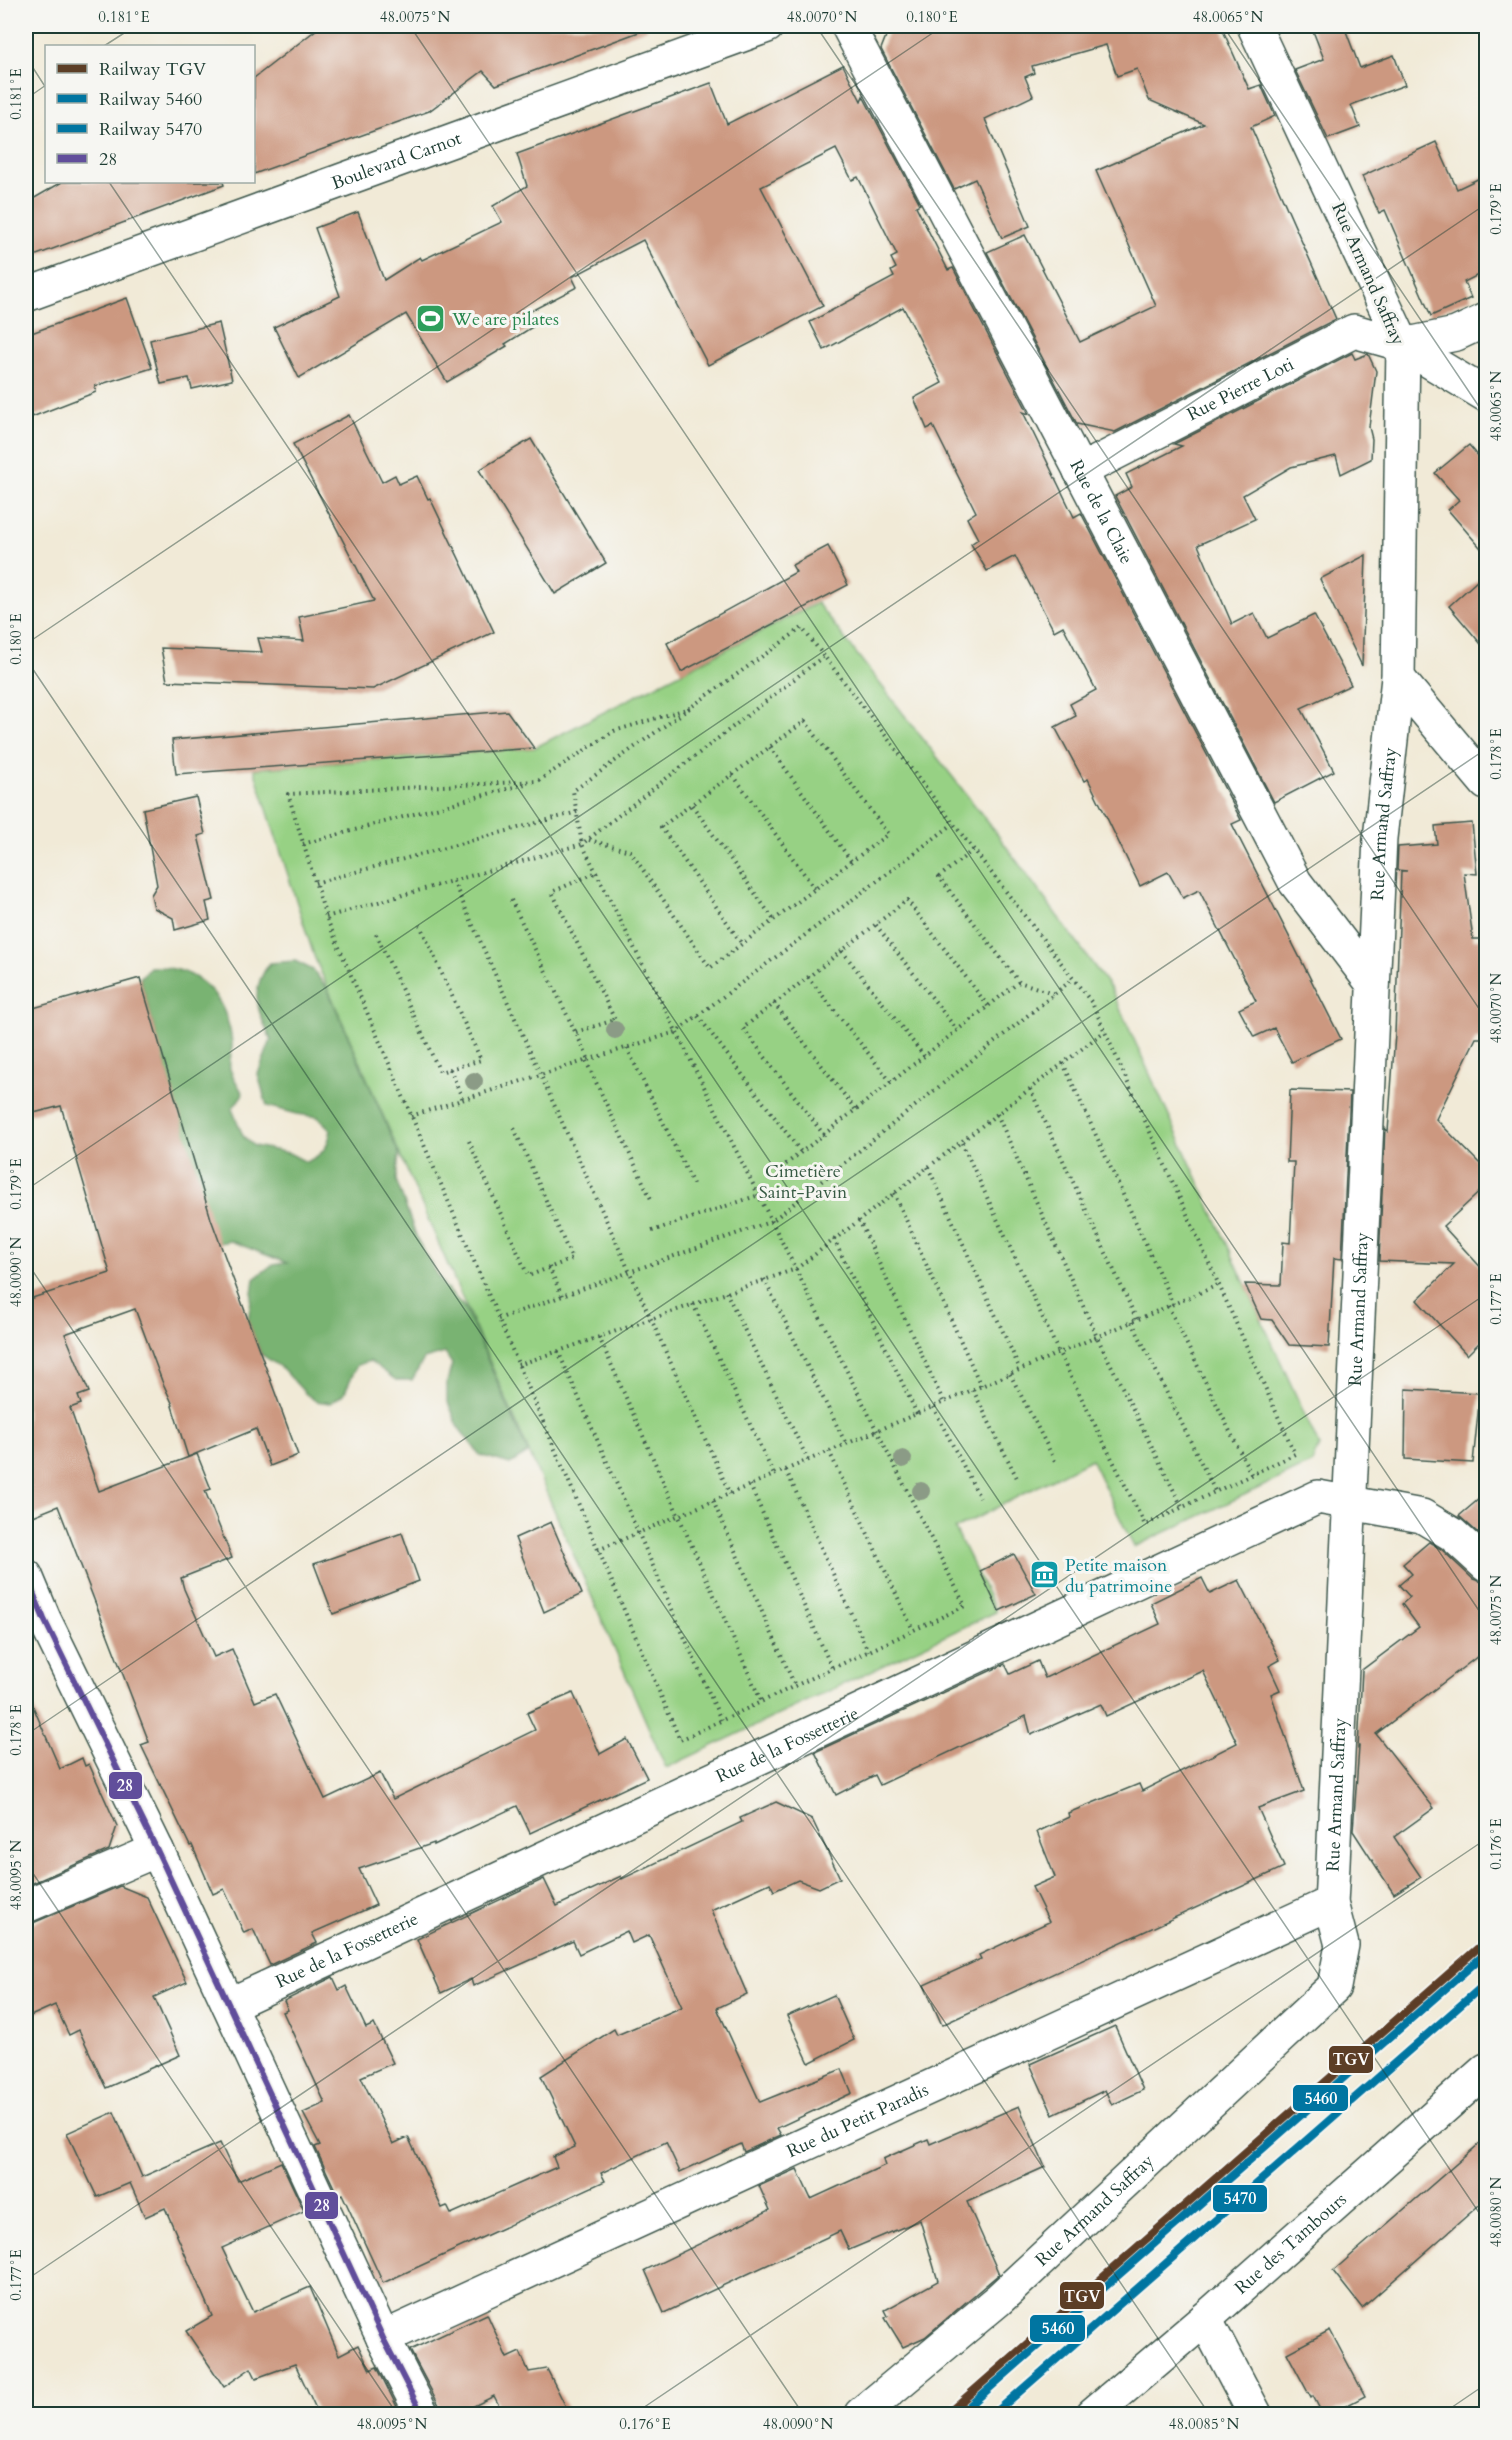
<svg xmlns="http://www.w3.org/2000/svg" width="1512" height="2440" font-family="Cardo,serif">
  <rect width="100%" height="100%" fill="#f6f6f2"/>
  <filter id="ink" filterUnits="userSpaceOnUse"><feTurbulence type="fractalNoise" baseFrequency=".0167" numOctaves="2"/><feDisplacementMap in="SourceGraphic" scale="12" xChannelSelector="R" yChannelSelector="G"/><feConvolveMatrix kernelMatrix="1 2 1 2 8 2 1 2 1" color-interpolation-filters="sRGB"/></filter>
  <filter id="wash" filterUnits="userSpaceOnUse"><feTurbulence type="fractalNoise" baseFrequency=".008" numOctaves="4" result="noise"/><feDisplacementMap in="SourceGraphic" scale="24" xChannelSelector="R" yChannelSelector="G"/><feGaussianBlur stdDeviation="1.35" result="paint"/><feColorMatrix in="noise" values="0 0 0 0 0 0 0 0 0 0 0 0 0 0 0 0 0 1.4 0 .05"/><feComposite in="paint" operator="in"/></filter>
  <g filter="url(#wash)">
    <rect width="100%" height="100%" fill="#f1ead7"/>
    <path fill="#97d184" stroke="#5b875c" stroke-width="1.5" d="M817,603l177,227 117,159 208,457 -7,17 -178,84 -43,-88 -136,70 41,83 -330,156 -352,-812 -60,-187 280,-21z"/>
    <path fill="#79b372" stroke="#4c7853" stroke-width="1.5" d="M295,961l18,9 14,18 72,166 -3,26 22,61 26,45 21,22 63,145 -18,11 -30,-9 -21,-27 -12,-28v-18l5,-18 -7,-11 -21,6 -12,21h-16l-26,-19 -13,4 -13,29 -14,9 -14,-2 -10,-7 -23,-25 -22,-15 -13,-33 6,-42 18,-14 15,-2 -56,-22 -12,2 -12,-33 -67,-232 10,-11c48,-2 76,28 82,75 1,9 -4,19 -2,27 3,9 9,17 13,25l-11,15 11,27 11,10 35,7 17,9c17,-7 22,-15 25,-32l-13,-13 -21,-3 -30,-8 -9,-32 13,-34c-13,-29 -23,-49 -1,-77z"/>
    <g id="blocks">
      <g fill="#cc9880">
        <path d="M321,26h325l1,3 -151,56 -13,-14 -54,40 -175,63v-96z"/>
        <path d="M890,26h331l28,63 12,-4 14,31 -24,11 85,192 -221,113 -38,-8 -90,-172 38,-17 55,107 76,-36 -60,-135 108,-47 -55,-24 -12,-31 -20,7 -11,-31 -74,21 2,7 -9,4 8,19 -48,23 45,107 -28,12 -27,-59 -21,10 -73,-140z"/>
        <path d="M1311,26h33l16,42 34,-13 11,30 -54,20 9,22 -32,12 -33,-69 29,-11z"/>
        <path d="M843,65l18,36 2,-5 57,108 -4,2 32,64 5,-2 76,146 -6,-2 51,105 7,-4 160,307 -9,4 109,215 -49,23 -18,-34 -20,9 -15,-28 17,-8 -57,-111 -16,8 -15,-26 -28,14 -52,-107 -4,2 -29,-54 21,-11 -6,-12 26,-14 -33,-64 -9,5 -39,-75 -28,15 -16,-27 7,-5 -11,-21 9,-6 -43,-86 -6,3 -13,-31 28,-15 -39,-76 -79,43 -14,-28 84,-45 -3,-6 5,-3 -5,-10 6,-3 -39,-78 -6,3 -16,-31 -75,38 62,119 -115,59 -65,-125 -71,37 5,10 -50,26 7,13 -29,18 2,2 -60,36 -41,-68 -107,64 -25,-51 66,-31 -25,-68 43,-16 26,68 36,-23 2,3 80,-38 -9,-16 34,-20 -10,-32 194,-71 16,41z"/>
        <path d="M1436,142l21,47 29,-14v96l-22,11 7,16 -40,18 -46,-106 -6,3 -17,-37z"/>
        <path d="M62,182h161l1,3 -198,74v-56z"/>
        <path d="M127,298l25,70 -57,18 1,6 -64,25 -6,-23v-59z"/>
        <path d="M219,323l13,57 -40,9 -3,-11 -28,6 -11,-44z"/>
        <path d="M1352,353l3,6 13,-5 8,17 -7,56 3,12 -1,20 -30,15 -5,-18 -45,11 -48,28 12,24 -57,26 34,79 22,-11 13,25 47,-23 37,70 -50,23 33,63 -60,31 -159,-306 17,-9 -6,-13 56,-28 -8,-2z"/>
        <path d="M349,415l33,67 13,-7 4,9 18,-8 11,23 2,-1 64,134 -121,57 -206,-8 -6,-33 101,4 -4,-14 46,3 -5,-24 75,-16 -81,-157z"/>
        <path d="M531,439l75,124 -51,31 -76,-124z"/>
        <path d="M1469,445l17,20v89l-38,-44 11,-10 -24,-27z"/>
        <path d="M828,546l20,39 -167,87 -14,-29 129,-71 -4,-7z"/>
        <path d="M1366,555l-1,31 -3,80 -42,-87z"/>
        <path d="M1486,573v77l-37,-44z"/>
        <path d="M507,711l27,37 -358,26 -4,-34z"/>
        <path d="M196,797l9,37 -7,2 16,64 -8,2 4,18 -35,10 -2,-12 -19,-10 -3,-13 6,-10 -14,-76z"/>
        <path d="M1472,823l5,51 -13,-1 9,66h9v33h4v66h-10l-40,81 50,51v16l-43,40 43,47v63l-19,19 -50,-55 37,-36 -75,-3 6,-133 3,4 7,-98 6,-163h6l-10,-1 1,-23 39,-3 -2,-18z"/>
        <path d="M140,978l71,241 87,236 -28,11 -14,-37 -68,28 -16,-51 1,-1 -11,-24 -27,-72 -70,25 24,58 -11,4 3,8 -11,4 29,83 98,-37 14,35 -6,2 27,67 -51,20 3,11 30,68 18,-8 23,53 20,-8 50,105 55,-26 13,26 142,-69 -8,-17 46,-20 27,61 27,-15 20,39 -117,55 -13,-27 -83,39v-2l-75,26 17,36 -64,28 5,10 -47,22 -17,-36 -9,4 -20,-44 -11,5 -21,-49 -2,1 -49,-101 8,-3 -91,-236 -32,13v-219l84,-27 -49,-167 -35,9v-105z"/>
        <path d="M1290,1090l60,2 -8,167 -8,-1 -5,89 -40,-2 -17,-25 -11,-1 -16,-35 36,1 2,-43 7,1 4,-81h-7z"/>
        <path d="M1406,1389l74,4 -7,70 -68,-4z"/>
        <path d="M1486,1493v47l-27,-24z"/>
        <path d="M551,1522l31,72 -38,18 -29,-74z"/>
        <path d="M402,1533l17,48 -86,33 -19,-50z"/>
        <path d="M1429,1542l12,7 32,30 13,4v67l-110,84 58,74 -40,29 27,40 -27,17 -41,-63 6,-84 -1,1 4,-78 57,-43 -17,-23 8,-7 -11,-12 13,-11 -9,-10z"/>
        <path d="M1014,1554l22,40 -37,17 -19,-40z"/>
        <path d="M1202,1578l8,16 29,-14 41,80 -11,6 11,24 -9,4 33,97 -46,17 26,59 -342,158 -18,-40 57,-26 -2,-4 70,-33 -17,-35 23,-10 -18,-45 32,-15 -1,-4 71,-29 3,7 95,-48 -19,-41 -15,-31 -97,45 -5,-12 -70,31 -5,-19 -146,69 -5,-10 -39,20 -21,-43 190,-88 5,10 28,-13 7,17 115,-54 -9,-21z"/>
        <path d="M26,1690l34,79 22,-11 3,8 4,-2 28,62 -8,24 -83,36z"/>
        <path d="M776,1802l36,17 28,59 -21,10 -21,-8 -24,11 -4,-8 -59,27 36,84 -30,14 43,94 82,-33 10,24 -75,35 4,7 -37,17 -3,-8 -61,28 -14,-30 -65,31 4,8 -222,102 -41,-89 -4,2 -23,-49 5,-2 -17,-32 22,-10 -42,-91 5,-2 -4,-9 49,-24 6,13 7,-4 20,42 8,-4 19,39 -32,14 32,67 15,-7 34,71 5,-2 4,8 106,-47 -4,-10 22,-10 -34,-71 73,-47 3,6 65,-28 -33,-72 -17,8 -5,-12 -48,23 -6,-13 -100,45 -2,-7 -30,14 -24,-54 127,-60 13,27 64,-30 1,3 120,-57 -2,-4z"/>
        <path d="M120,1886l27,11 40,85 -33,15 26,58 -74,33 -27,-58 -10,5 -14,-30 -29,13v-94l7,-1z"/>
        <path d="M834,1995l20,45 -45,23 -22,-47z"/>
        <path d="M1115,2026l28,64 -31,15 -7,-15 -52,25 -23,-51z"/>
        <path d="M1019,2106l26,61 -78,35 32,72 -74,63 -22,10 -18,-29 3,-2 -3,-6 53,-29 -18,-61 -71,30 -9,-19 -176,82 -19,-43 125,-60 -11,-24 38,-17 14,30 74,-34 -2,-6 45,-20 2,5z"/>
        <path d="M114,2112l28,65 78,-34 18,38 43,-19 23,49 -82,37 31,64 57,-25 29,68 19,-10 12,25 7,-3 24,48h-82l-24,-51 -39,14 -5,-10 -27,19 -38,-56 26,-15 -47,-108 -20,9 -15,-34 -33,14 -30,-64z"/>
        <path d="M1486,2138v61l-124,109 -29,-37z"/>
        <path d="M487,2314l20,44 13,-6 9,20 18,-3 23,46h-66l-10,-19 -38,19h-15l-2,-10 -29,-55z"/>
        <path d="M1330,2330l35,66 -36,19h-6l-10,-19 -2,2 -24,-45z"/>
      </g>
    </g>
  </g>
  <g filter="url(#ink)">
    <use href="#blocks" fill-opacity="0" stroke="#3e574c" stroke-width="1.5"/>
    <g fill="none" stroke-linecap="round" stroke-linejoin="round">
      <defs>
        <g id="minor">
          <path id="s1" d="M848,26l447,856 78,102"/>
          <path id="s2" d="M26,295l741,-269"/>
          <path d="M1403,345l53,-11 30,-14"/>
          <path id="s3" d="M1080,471l274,-140 49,14 83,50"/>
          <path d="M1398,678l88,105"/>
          <path d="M26,1576l18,43 113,231 226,488 39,76"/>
          <path d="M26,1906l131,-56"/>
          <path id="s4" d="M229,2005l1089,-508 104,19 30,18 34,31"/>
          <path d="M1205,2319l50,95"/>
          <path id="s5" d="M383,2338l948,-435"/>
          <path id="s6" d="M861,2414l137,-114 336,-313 8,-42 -11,-42 1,-18 48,-1047 18,-160 5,-333 -149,-319"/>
          <path id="s7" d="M1093,2414l112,-95 281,-249"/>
        </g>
      </defs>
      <use href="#minor" stroke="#3e574c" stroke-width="36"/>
      <g stroke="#3e574c" stroke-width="4" stroke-dasharray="1.5 4.5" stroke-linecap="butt">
        <path d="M690,708l-76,23 -76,50 -250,13 38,123 354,823 285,-134 -383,-762 -9,-53 229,-163 22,28"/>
        <path d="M770,747l81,114"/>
        <path d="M733,775l82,114"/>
        <path d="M692,805l82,115"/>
        <path d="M589,840l41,11 80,117 178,-134 -83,-113 -144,106 81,117"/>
        <path d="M303,844l222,-60"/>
        <path d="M973,850l-34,27 80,105 34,11"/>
        <path d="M453,881l277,613"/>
        <path d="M315,883l262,-71"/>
        <path d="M511,900l78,160"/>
        <path d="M326,917l256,-73 242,-188 268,347 203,451 -150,71 -86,-172 -98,-212"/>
        <path d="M876,925l81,105"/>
        <path d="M376,934l64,138 41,-12 -61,-135"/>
        <path d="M842,951l82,105"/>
        <path d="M808,977l83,105"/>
        <path d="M774,1003l81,106"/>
        <path d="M698,1016l103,136"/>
        <path d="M576,1032l39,-12 -63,-128 45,-20"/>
        <path d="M627,1048l66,136"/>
        <path d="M586,1061l66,140"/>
        <path d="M1063,1063l110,241"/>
        <path d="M450,1069l13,31"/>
        <path d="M1030,1089l107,231"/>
        <path d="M997,1114l100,223 85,170"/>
        <path d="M411,1116l265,-84 277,-208"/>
        <path d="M824,1135l-81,-107 164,-128 81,106"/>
        <path d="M469,1141l59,135 44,-17 -58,-131"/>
        <path d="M928,1167l92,202"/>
        <path d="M781,1168l238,-186"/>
        <path d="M894,1193l87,193"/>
        <path d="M859,1220l85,183"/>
        <path d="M652,1231l107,-36"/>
        <path d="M834,1239l83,175"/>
        <path d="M549,1267l13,29"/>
        <path d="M764,1279l82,165"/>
        <path d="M726,1292l82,168"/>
        <path d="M693,1304l81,171"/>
        <path d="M1168,1306l83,168"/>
        <path d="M498,1319l274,-98 301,-242"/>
        <path d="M1132,1322l83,169"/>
        <path d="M599,1337l162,364"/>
        <path d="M558,1351l163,369"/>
        <path d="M518,1365l278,-96 309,-238"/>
        <path d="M1010,1374l45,87"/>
        <path d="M973,1390l45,90"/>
        <path d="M933,1407l47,91"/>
        <path d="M829,1451l84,179"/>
        <path d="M786,1470l82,181"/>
        <path d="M750,1485l82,183"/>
        <path d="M713,1501l82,185"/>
        <path d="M598,1550l620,-265"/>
      </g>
      <use href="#minor" stroke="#fff" stroke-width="33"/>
      <defs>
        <path id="bus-1" d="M26,1576l18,43 113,231 226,488 39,76"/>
      </defs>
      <use href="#bus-1" stroke="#f6f6f2" stroke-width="10"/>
      <use href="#bus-1" stroke="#614e9b" stroke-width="6"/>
      <defs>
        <path id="rail-1" d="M947,2414l539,-473"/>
        <path id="rail-2" d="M960,2414l526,-461"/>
        <path id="rail-3" d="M994,2414l492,-431"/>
      </defs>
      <use href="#rail-1" stroke="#f6f6f2" stroke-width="12"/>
      <use href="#rail-2" stroke="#f6f6f2" stroke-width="12"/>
      <use href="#rail-3" stroke="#f6f6f2" stroke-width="12"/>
      <use href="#rail-1" stroke="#5c3e26" stroke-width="8"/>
      <use href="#rail-2" stroke="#0075a1" stroke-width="8"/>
      <use href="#rail-3" stroke="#0075a1" stroke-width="8"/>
    </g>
    <g fill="#8b9b86">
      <circle cx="615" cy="1030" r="9"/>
      <circle cx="474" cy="1081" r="9"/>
      <circle cx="903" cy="1459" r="9"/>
      <circle cx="921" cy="1491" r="9"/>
    </g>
  </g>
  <path fill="none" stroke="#1f3d34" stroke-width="1.5" stroke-opacity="0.45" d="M410,26l1076,1595M816,26l670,993M1223,26l263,391M104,46l31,-20M26,57l20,31M26,99l20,-14M109,182l1377,2041M26,644l917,-618M26,659l1183,1755M26,1190l1460,-986M26,1261l777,1153M26,1735l1460,-986M26,1863l371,551M26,2280l1460,-986M634,2414l852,-575M1442,2414l44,-30"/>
  <defs>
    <symbol id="stadium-square" viewBox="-11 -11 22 22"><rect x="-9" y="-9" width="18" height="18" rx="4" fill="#2e9e5b" stroke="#f6f6f2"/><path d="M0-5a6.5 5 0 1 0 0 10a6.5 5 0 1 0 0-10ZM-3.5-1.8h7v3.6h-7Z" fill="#fff"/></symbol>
    <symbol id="museum-square" viewBox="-11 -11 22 22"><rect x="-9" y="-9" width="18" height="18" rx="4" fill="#0f9aa8" stroke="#f6f6f2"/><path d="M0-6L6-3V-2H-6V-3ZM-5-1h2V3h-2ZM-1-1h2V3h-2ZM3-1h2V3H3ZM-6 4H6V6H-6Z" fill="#fff"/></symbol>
  </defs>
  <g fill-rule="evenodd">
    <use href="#stadium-square" x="414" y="302" width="33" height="33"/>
    <use href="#museum-square" x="1028" y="1558" width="33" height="33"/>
  </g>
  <g text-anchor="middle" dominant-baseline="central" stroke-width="6" stroke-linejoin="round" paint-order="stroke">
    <g font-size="18" fill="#1f3d34" stroke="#f6f6f2">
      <text stroke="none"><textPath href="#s2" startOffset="394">Boulevard Carnot</textPath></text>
      <text transform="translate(1368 274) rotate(66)">Rue Armand Saffray</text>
      <text stroke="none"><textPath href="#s3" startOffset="180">Rue Pierre Loti</textPath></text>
      <text stroke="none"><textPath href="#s1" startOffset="548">Rue de la Claie</textPath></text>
      <text stroke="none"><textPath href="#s6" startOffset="1804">Rue Armand Saffray</textPath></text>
      <text stroke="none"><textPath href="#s6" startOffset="1318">Rue Armand Saffray</textPath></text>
      <text stroke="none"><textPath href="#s4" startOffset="616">Rue de la Fossetterie</textPath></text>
      <text stroke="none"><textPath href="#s6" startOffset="832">Rue Armand Saffray</textPath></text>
      <text stroke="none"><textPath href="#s4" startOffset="130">Rue de la Fossetterie</textPath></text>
      <text stroke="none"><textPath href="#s5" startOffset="522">Rue du Petit Paradis</textPath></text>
      <text stroke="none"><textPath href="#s6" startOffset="310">Rue Armand Saffray</textPath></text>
      <text stroke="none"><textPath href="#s7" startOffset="261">Rue des Tambours</textPath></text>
    </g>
    <g font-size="18" fill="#27864d" stroke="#f6f6f2" text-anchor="start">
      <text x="452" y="319">We are pilates</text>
    </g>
    <g font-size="18" fill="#375b44" stroke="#f6f6f2">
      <text x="803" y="1171">Cimetière<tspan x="803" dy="21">Saint-Pavin</tspan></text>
    </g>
    <g font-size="18" fill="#0d838f" stroke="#f6f6f2" text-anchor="start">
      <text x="1065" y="1565">Petite maison<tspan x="1065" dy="21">du patrimoine</tspan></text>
    </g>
  </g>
  <g stroke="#f6f6f2" stroke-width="2">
    <rect x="108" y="1771" width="35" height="29" rx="6" fill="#614e9b"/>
    <rect x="1328" y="2045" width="46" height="29" rx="6" fill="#5c3e26"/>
    <rect x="1292" y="2084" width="57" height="28" rx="6" fill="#0075a1"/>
    <rect x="1212" y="2184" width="56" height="29" rx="6" fill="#0075a1"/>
    <rect x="304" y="2191" width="35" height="29" rx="6" fill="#614e9b"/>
    <rect x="1059" y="2281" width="46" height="29" rx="6" fill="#5c3e26"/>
    <rect x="1029" y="2314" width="57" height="29" rx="6" fill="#0075a1"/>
  </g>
  <g font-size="16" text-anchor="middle" font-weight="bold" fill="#fff">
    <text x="125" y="1791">28</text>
    <text x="1351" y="2065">TGV</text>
    <text x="1321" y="2104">5460</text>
    <text x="1240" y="2204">5470</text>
    <text x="322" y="2211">28</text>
    <text x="1082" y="2302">TGV</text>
    <text x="1058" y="2334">5460</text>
  </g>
  <rect width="1512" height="2440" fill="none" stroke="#f6f6f2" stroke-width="66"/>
  <rect x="45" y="45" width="210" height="138" fill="#f6f6f2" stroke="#a0aca6" stroke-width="1.5"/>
  <rect x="57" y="64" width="30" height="9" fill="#5c3e26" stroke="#a0aca6" stroke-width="1.5"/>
  <text x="99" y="75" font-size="18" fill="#1f3d34">Railway TGV</text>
  <rect x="57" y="94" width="30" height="9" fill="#0075a1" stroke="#a0aca6" stroke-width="1.5"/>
  <text x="99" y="105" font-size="18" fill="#1f3d34">Railway 5460</text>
  <rect x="57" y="124" width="30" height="9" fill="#0075a1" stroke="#a0aca6" stroke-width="1.5"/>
  <text x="99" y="135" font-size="18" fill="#1f3d34">Railway 5470</text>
  <rect x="57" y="154" width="30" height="9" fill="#614e9b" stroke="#a0aca6" stroke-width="1.5"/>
  <text x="99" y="165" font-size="18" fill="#1f3d34">28</text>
  <rect x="33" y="33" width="1446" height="2374" fill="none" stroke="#1f3d34" stroke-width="2"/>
  <g font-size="15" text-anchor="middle" fill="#1f3d34">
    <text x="124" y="22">0.181°E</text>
    <text x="415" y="22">48.0075°N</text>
    <text x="822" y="22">48.0070°N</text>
    <text x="932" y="22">0.180°E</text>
    <text x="1228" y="22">48.0065°N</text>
    <text transform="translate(16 94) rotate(-90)" y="5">0.181°E</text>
    <text transform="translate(1496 209) rotate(-90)" y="5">0.179°E</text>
    <text transform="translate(1496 406) rotate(-90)" y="5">48.0065°N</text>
    <text transform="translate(16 639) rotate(-90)" y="5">0.180°E</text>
    <text transform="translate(1496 754) rotate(-90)" y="5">0.178°E</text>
    <text transform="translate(1496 1008) rotate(-90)" y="5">48.0070°N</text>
    <text transform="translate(16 1184) rotate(-90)" y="5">0.179°E</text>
    <text transform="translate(16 1272) rotate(-90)" y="5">48.0090°N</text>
    <text transform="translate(1496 1299) rotate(-90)" y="5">0.177°E</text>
    <text transform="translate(1496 1610) rotate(-90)" y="5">48.0075°N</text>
    <text transform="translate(16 1730) rotate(-90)" y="5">0.178°E</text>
    <text transform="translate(1496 1844) rotate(-90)" y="5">0.176°E</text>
    <text transform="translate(16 1875) rotate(-90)" y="5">48.0095°N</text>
    <text transform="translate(1496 2212) rotate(-90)" y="5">48.0080°N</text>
    <text transform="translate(16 2275) rotate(-90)" y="5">0.177°E</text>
    <text x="392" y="2429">48.0095°N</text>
    <text x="645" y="2429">0.176°E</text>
    <text x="798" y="2429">48.0090°N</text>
    <text x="1204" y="2429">48.0085°N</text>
  </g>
</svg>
